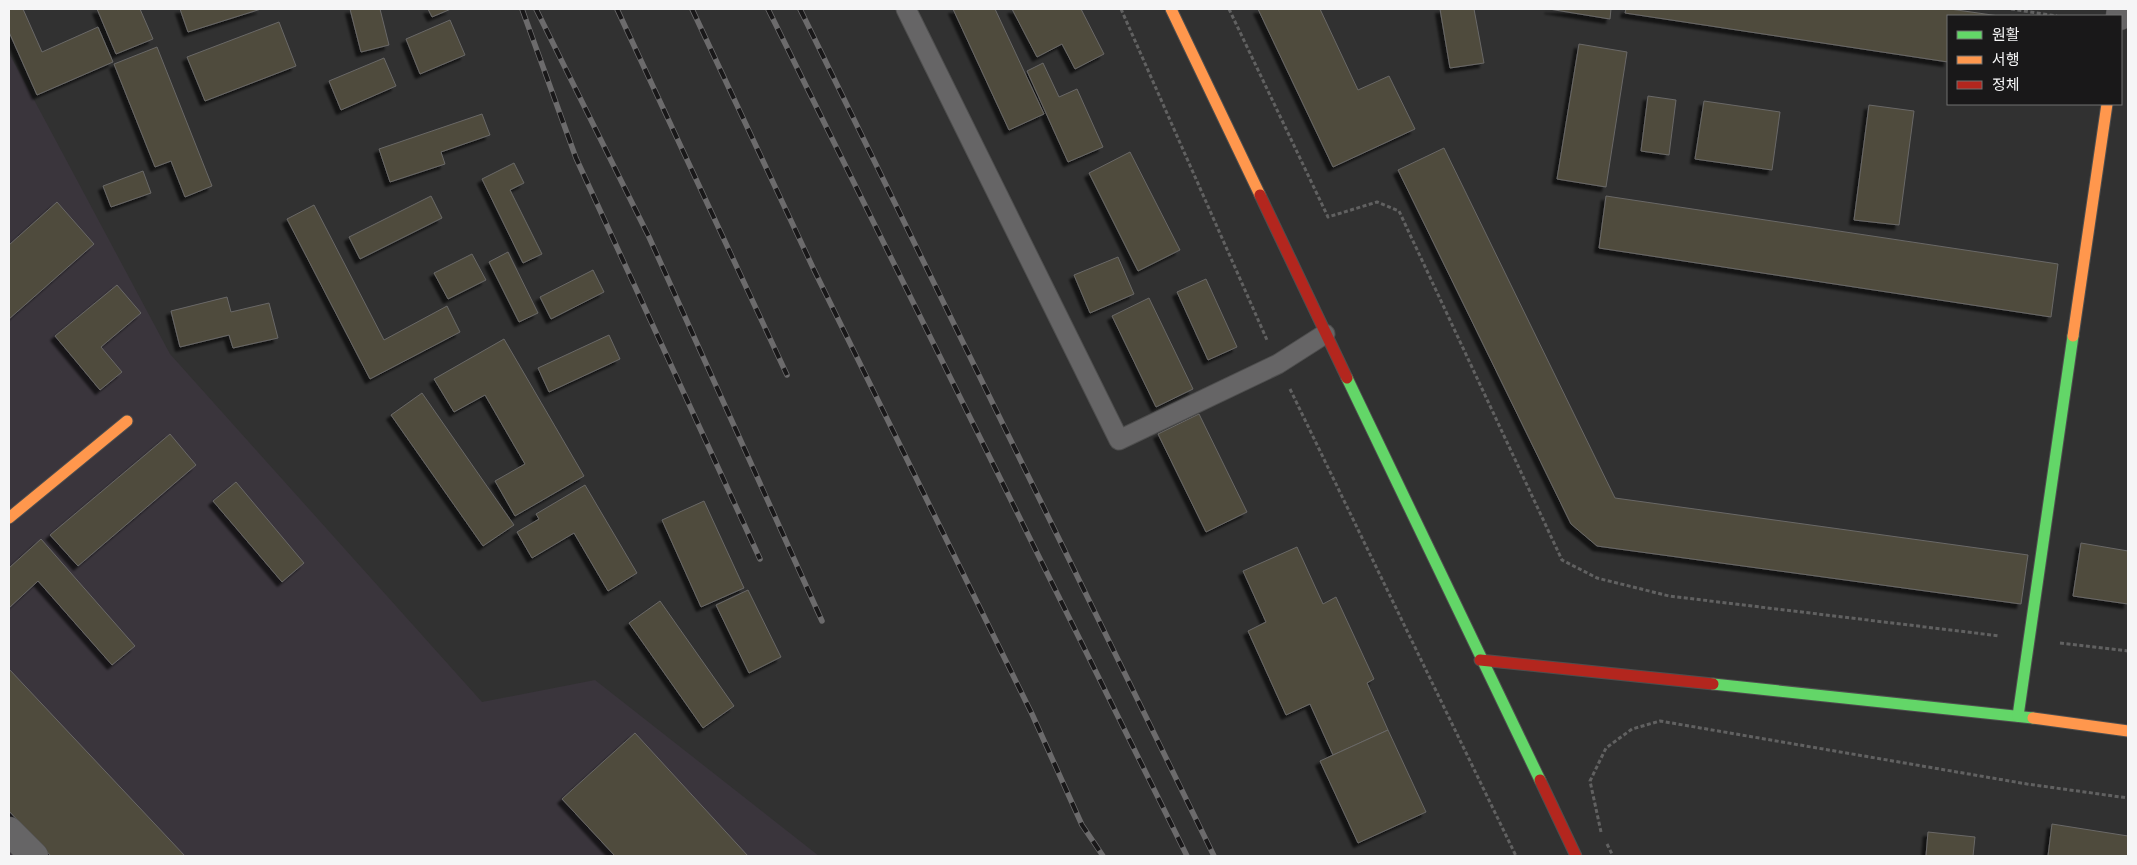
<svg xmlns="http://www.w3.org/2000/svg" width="2137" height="865" font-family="'Alegreya Sans','Noto Sans KR',sans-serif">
  <defs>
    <filter id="shadow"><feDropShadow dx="-4.5" dy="4.5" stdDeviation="1" flood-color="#0009"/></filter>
  </defs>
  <rect width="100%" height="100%" fill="#313131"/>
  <path fill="#3a353c" d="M9,53l161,301 312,348 113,-22 224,176h-810z"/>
  <g fill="#504b3c" stroke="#696867" filter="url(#shadow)">
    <path d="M9,9h14l19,43 56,-25 15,35 -76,33 -28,-63z"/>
    <path d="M97,9h43l13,30 -37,15z"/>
    <path d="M180,9h81l-73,23z"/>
    <path d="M350,9h30l9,36 -28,7z"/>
    <path d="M428,9h23l-19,8z"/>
    <path d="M953,9h42l49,105 -35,16z"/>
    <path d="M1012,9h69l23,45 -29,15 -13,-25 -25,13z"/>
    <path d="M1258,9h62l38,81 31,-14 26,53 -82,38z"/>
    <path d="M1440,9h34l10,54 -34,5z"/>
    <path d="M1549,9h62l-1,10z"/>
    <path d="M1626,9h324l49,7h-51v46l-323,-49z"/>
    <path d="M450,20l15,35 -45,19 -14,-35z"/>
    <path d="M279,22l17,44 -91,35 -18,-44z"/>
    <path d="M1579,44l48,8 -21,135 -49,-8z"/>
    <path d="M157,47l55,139 -27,11 -14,-36 -16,6 -41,-103z"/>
    <path d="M384,58l12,28 -55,24 -12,-29z"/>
    <path d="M1043,63l16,34 18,-8 26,58 -35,15 -41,-91z"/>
    <path d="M1648,96l28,4 -7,55 -28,-4z"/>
    <path d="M1704,101l76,11 -8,58 -77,-11z"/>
    <path d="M1869,105l45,6 -15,114 -45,-5z"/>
    <path d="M482,114l8,21 -49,17 4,12 -55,18 -11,-33z"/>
    <path d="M1444,148l171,350 413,57 -7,49 -424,-58 -26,-22 -173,-354z"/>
    <path d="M1130,152l50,98 -42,21 -49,-98z"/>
    <path d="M514,163l10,20 -14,7 32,64 -19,9 -41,-84z"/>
    <path d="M143,171l8,22 -40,14 -8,-21z"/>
    <path d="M431,196l11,22 -82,41 -11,-22z"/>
    <path d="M1606,196l452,68 -7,53 -452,-69z"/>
    <path d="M57,202l37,42 -85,75v-74z"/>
    <path d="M314,205l70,135 63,-34 13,26 -90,47 -83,-160z"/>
    <path d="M508,252l30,61 -19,9 -30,-60z"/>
    <path d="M472,254l14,26 -38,19 -14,-26z"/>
    <path d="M1118,257l16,37 -44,19 -16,-38z"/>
    <path d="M593,270l11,22 -53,27 -11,-22z"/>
    <path d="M1206,279l31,68 -29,13 -31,-68z"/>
    <path d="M117,285l24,28 -40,34 21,25 -22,18 -45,-54z"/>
    <path d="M227,297l4,15 38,-9 9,35 -45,10 -4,-13 -49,12 -9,-36z"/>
    <path d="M1149,298l44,91 -37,18 -44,-91z"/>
    <path d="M609,335l11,24 -71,33 -11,-24z"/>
    <path d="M504,339l80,137 -69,40 -20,-35 30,-17 -40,-69 -31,17 -20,-33z"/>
    <path d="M422,393l92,132 -31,21 -92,-131z"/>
    <path d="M1199,414l48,98 -41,20 -48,-98z"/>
    <path d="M170,434l26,31 -118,101 -28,-31z"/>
    <path d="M236,482l68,81 -22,19 -69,-81z"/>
    <path d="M585,485l52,88 -29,18 -34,-58 -42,25 -15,-26 22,-13 -3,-5z"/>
    <path d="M704,501l40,87 -43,19 -39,-87z"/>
    <path d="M41,539l94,107 -23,19 -74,-84 -29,27v-40z"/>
    <path d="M2081,543l47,8v53l-55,-8z"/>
    <path d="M1297,547l26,57 13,-7 38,82 -7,4 21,47 -55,25 -23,-51 -24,11 -38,-84 18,-9 -23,-51z"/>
    <path d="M748,590l33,67 -32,16 -33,-68z"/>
    <path d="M660,601l74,105 -31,22 -74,-105z"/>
    <path d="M9,669l176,187h-134l-42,-45z"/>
    <path d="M1388,730l38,82 -68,31 -38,-82z"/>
    <path d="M635,733l113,123h-133l-53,-57z"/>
    <path d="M2052,824l76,12v20h-80z"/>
    <path d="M1928,832l47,5 -2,19h-47z"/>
  </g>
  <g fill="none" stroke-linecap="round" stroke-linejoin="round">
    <defs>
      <path id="lane" d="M906,9l213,431 159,-76 47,-30"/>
      <g id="street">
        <path d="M2120,16l1,-7"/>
        <path d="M9,831l25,25"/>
      </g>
      <g id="fast">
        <path d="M1347,378l193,402"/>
        <path d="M1713,684l320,34"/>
        <path d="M2018,716l55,-380"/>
      </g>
      <g id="slow">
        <path d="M1171,9l89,186"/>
        <path d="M2073,336l34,-232"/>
        <path d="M9,518l118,-97"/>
        <path d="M2033,718l95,13"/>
      </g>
      <g id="jam">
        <path d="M1260,195l87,183"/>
        <path d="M1480,660l233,24"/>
        <path d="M1540,780l36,76"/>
      </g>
    </defs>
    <use href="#lane" stroke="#4e4e4e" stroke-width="21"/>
    <use href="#street" stroke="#4e4e4e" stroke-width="29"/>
    <use href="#fast" stroke="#4e4e4e" stroke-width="13"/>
    <use href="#slow" stroke="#4e4e4e" stroke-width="13"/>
    <use href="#jam" stroke="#4e4e4e" stroke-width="13"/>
    <g stroke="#616161" stroke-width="3" stroke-dasharray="4 2.5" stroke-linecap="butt">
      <path d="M1121,9l146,331"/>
      <path d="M1229,9l99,208 49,-15 22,9 163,349 35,18 72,18 331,40"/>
      <path d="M2011,9l46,7"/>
      <path d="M1290,389l226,467"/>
      <path d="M2060,643l68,8"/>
      <path d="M1601,832l-11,-51 16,-33 26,-19 28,-8 367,63 101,14"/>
      <path d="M1607,844l6,12"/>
    </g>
    <use href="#lane" stroke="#666566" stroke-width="19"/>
    <use href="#street" stroke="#666566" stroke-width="28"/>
    <use href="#fast" stroke="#63d668" stroke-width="11"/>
    <use href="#slow" stroke="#ff974d" stroke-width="11"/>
    <use href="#jam" stroke="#b3261e" stroke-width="11"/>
    <defs>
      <g id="rail">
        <path d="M522,9l54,149 184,401"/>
        <path d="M536,9l113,228 173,384"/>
        <path d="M617,9l170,366"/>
        <path d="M692,9l123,263 217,442 50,111 21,31"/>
        <path d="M768,9l419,847"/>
        <path d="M800,9l414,847"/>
      </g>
    </defs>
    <use href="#rail" stroke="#6c6b6c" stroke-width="5.5"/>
    <use href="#rail" stroke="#191819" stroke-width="4" stroke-dasharray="11" stroke-linecap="butt"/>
  </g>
  <rect width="2137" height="865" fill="none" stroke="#f5f5f6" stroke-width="20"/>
  <rect x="1947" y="15" width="175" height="90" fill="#191819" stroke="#717071"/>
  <rect x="1957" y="31" width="25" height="8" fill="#63d668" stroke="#717071"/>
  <text x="1992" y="40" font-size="15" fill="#f5f5f6">원활</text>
  <rect x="1957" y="56" width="25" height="8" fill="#ff974d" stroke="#717071"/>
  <text x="1992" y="65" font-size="15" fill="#f5f5f6">서행</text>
  <rect x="1957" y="81" width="25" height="8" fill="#b3261e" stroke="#717071"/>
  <text x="1992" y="90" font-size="15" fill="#f5f5f6">정체</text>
</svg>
